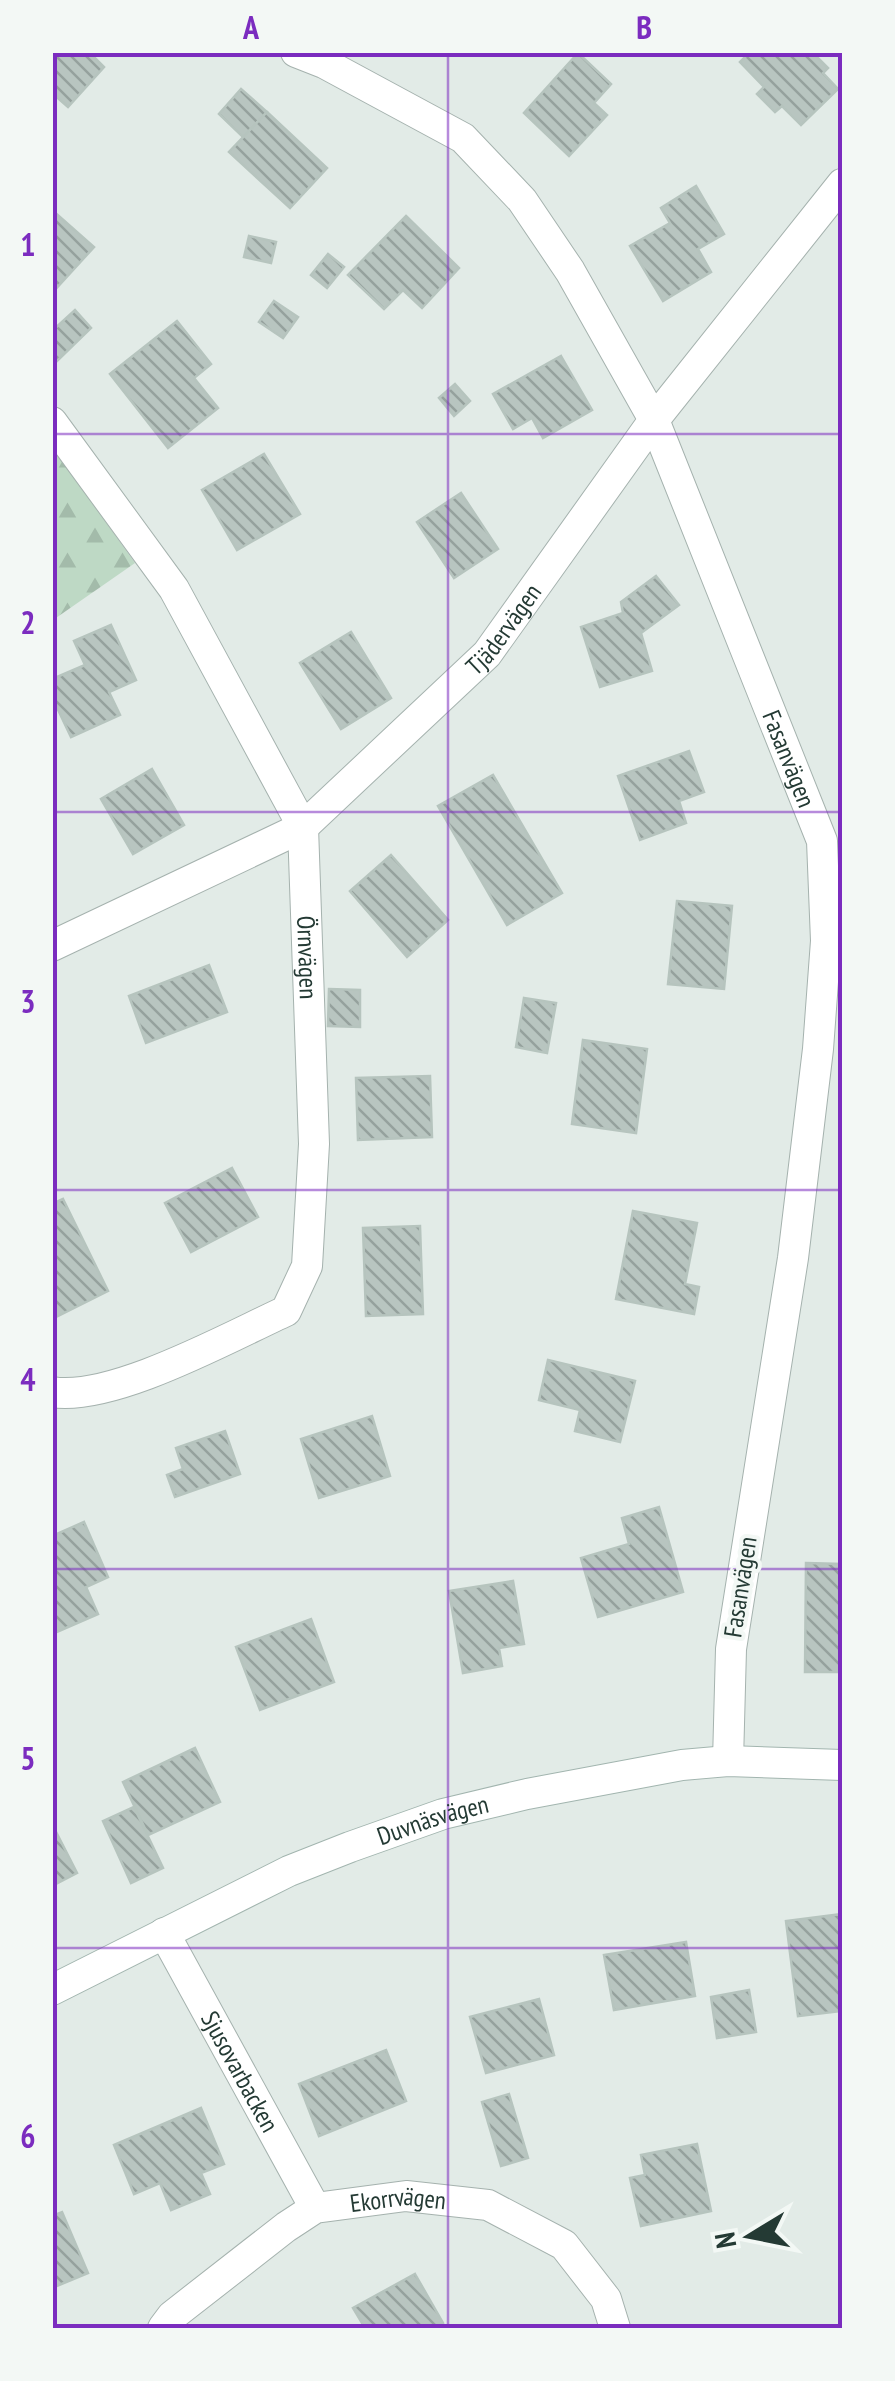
<svg xmlns="http://www.w3.org/2000/svg" width="895" height="2381" font-family="'PT Sans Narrow',sans-serif">
  <defs>
    <pattern id="forest-firs" width="22" height="20" patternUnits="userSpaceOnUse" patternTransform="scale(2.5)"><rect width="22" height="20" fill="#bed9c5"/><path d="M5 1l3.5 6h-7zM16 11l3.5 6h-7z" fill="#a3bbaa"/></pattern>
    <pattern id="building-back-hatch" width="6" height="6" patternUnits="userSpaceOnUse" patternTransform="scale(2.5)"><rect width="6" height="6" fill="#b8c5c0"/><path d="M-1 5l2 2M0 0l6 6M5-1l2 2" fill="none" stroke="#95a19d"/></pattern>
  </defs>
  <rect width="100%" height="100%" fill="#e2ebe7"/>
  <path fill="url(#forest-firs)" d="M53,448l82,115 -82,57h-1z"/>
  <g fill="url(#building-back-hatch)" stroke="#b6c4be" stroke-width="2.5">
    <path d="M52,52h37l15,15 -36,40 -16,-14z"/>
    <path d="M750,52h62l16,16 -5,5 15,16 -37,36 -19,-19 -7,6 -18,-18 7,-7 -24,-25z"/>
    <path d="M578,53l33,31 -17,19 13,12 -38,41 -45,-43z"/>
    <path d="M241,89l26,23 -24,25 -24,-23z"/>
    <path d="M267,112l60,56 -37,40 -61,-56z"/>
    <path d="M696,186l28,48 -26,15 13,23 -48,29 -33,-55 40,-23 -9,-15z"/>
    <path d="M52,210l42,37 -42,46z"/>
    <path d="M406,216l53,52 -37,40 -19,-18 -19,19 -36,-34z"/>
    <path d="M249,236l27,6 -5,21 -27,-6z"/>
    <path d="M328,254l16,13 -17,21 -16,-13z"/>
    <path d="M274,301l24,16 -15,21 -24,-16z"/>
    <path d="M75,310l16,18 -34,33 -5,-5v-25z"/>
    <path d="M177,321l34,43 -17,14 24,30 -50,40 -58,-74z"/>
    <path d="M561,356l31,54 -49,28 -11,-20 -19,11 -20,-35z"/>
    <path d="M455,384l15,17 -16,15 -15,-18z"/>
    <path d="M264,454l36,60 -63,36 -35,-60z"/>
    <path d="M461,493l37,56 -44,29 -37,-56z"/>
    <path d="M656,576l23,29 -38,28 11,38 -52,16 -19,-60 42,-14 -2,-11z"/>
    <path d="M111,625l25,55 -27,12 11,23 -49,22 -19,-40v-18l33,-14 -11,-24z"/>
    <path d="M351,632l40,66 -50,31 -41,-66z"/>
    <path d="M689,751l15,41 -25,9 7,22 -46,17 -22,-64z"/>
    <path d="M152,769l32,56 -51,29 -32,-55z"/>
    <path d="M493,775l69,118 -55,32 -69,-119z"/>
    <path d="M391,855l57,65 -41,37 -57,-66z"/>
    <path d="M677,901l55,5 -8,83 -56,-5z"/>
    <path d="M209,965l18,47 -81,31 -17,-47z"/>
    <path d="M329,989l31,1v37l-32,-1z"/>
    <path d="M524,998l32,5 -9,50 -31,-6z"/>
    <path d="M583,1040l64,9 -11,84 -64,-9z"/>
    <path d="M430,1076l2,61 -74,3 -2,-62z"/>
    <path d="M232,1168l26,49 -67,35 -26,-49z"/>
    <path d="M63,1199l45,92 -56,28v-115z"/>
    <path d="M633,1211l64,12 -12,61 14,3 -5,27 -78,-15z"/>
    <path d="M420,1226l3,88 -57,2 -3,-88z"/>
    <path d="M548,1360l87,21 -15,61 -45,-11 5,-21 -41,-10z"/>
    <path d="M372,1416l18,60 -71,22 -18,-59z"/>
    <path d="M225,1431l15,43 -65,23 -8,-22 16,-6 -7,-21z"/>
    <path d="M659,1507l24,85 -85,25 -17,-59 48,-14 -7,-26z"/>
    <path d="M84,1522l24,55 -22,10 12,27 -46,20v-98z"/>
    <path d="M806,1563l36,1v108h-37z"/>
    <path d="M513,1581l11,63 -25,4 3,18 -39,7 -14,-82z"/>
    <path d="M311,1619l23,63 -74,28 -24,-63z"/>
    <path d="M195,1748l25,54 -72,33 -25,-53z"/>
    <path d="M134,1807l29,61 -32,15 -28,-62z"/>
    <path d="M52,1824l25,49 -25,13z"/>
    <path d="M842,1914v97l-44,5 -12,-95z"/>
    <path d="M686,1942l9,54 -81,14 -10,-55z"/>
    <path d="M749,1990l7,42 -39,6 -6,-41z"/>
    <path d="M539,1999l15,56 -68,18 -16,-56z"/>
    <path d="M386,2050l20,51 -87,35 -20,-52z"/>
    <path d="M509,2094l19,64 -27,8 -19,-64z"/>
    <path d="M201,2108l23,56 -23,9 9,21 -39,16 -11,-27 -26,11 -20,-49z"/>
    <path d="M697,2144l14,67 -70,15 -11,-48 15,-3 -4,-20z"/>
    <path d="M62,2212l26,61 -36,15v-72z"/>
    <path d="M415,2274l28,49 -9,5h-69l-12,-20z"/>
  </g>
  <g fill="none" stroke-linecap="round" stroke-linejoin="round">
    <defs>
      <g id="street">
        <path id="s1" d="M296,52l28,11 139,75 59,62 48,71 84,149 168,421 4,100 -8,108 -25,209 -62,391 -3,112"/>
        <path id="s2" d="M52,422l122,167 129,238 11,317 -7,122 -21,45c-57,26 -174,91 -234,81"/>
        <path id="s3" d="M52,946l251,-119 184,-173 167,-234 188,-236"/>
        <path id="s4" d="M164,1933l151,275"/>
        <path id="s5" d="M163,2328l9,-12 114,-89 29,-19 91,-12 82,9 76,40 42,54 9,29"/>
      </g>
      <g id="secondary">
        <path id="s6" d="M52,1990l237,-119 61,-24 93,-33 84,-20 155,-29 46,-4 114,4"/>
      </g>
    </defs>
    <use href="#street" stroke="#a5b2ae" stroke-width="32"/>
    <use href="#secondary" stroke="#a2b5af" stroke-width="32"/>
    <use href="#street" stroke="#fff" stroke-width="30"/>
    <use href="#secondary" stroke="#fff" stroke-width="30"/>
  </g>
  <path fill="none" stroke="#7b2cbf" stroke-width="2.5" stroke-opacity="0.55" d="M448,52v2276M52,434h790M52,812h790M52,1190h790M52,1569h790M52,1948h790"/>
  <g text-anchor="middle" dominant-baseline="central" stroke-width="8" stroke-linejoin="round" paint-order="stroke">
    <g font-size="25" fill="#243a34" stroke="#f3f8f5">
      <text stroke="none"><textPath href="#s3" startOffset="560">Tjädervägen</textPath></text>
      <text stroke="none"><textPath href="#s1" startOffset="895">Fasanvägen</textPath></text>
      <text stroke="none"><textPath href="#s2" startOffset="608">Örnvägen</textPath></text>
      <text transform="translate(740 1587) rotate(-81)">Fasanvägen</text>
      <text stroke="none"><textPath href="#s6" startOffset="418">Duvnäsvägen</textPath></text>
      <text stroke="none"><textPath href="#s4" startOffset="158">Sjusovarbacken</textPath></text>
      <text stroke="none"><textPath href="#s5" startOffset="278">Ekorrvägen</textPath></text>
    </g>
  </g>
  <rect width="895" height="2381" fill="none" stroke="#f3f8f5" stroke-width="110"/>
  <g transform="translate(750 2236) rotate(260)" stroke="#f3f8f5" stroke-width="8" paint-order="stroke">
  <path d="M0-8L18 38L0 25L-18 38Z" fill="#243a34"/>
  <text y="-15" font-size="28" font-weight="bold" text-anchor="middle" fill="#243a34">N</text>
  </g>
  <rect x="55" y="55" width="785" height="2271" fill="none" stroke="#7b2cbf" stroke-width="4"/>
  <g font-size="32" text-anchor="middle" font-weight="bold" fill="#7b2cbf">
    <text x="251" y="39">A</text>
    <text x="644" y="39">B</text>
    <text x="28" y="256">1</text>
    <text x="28" y="634">2</text>
    <text x="28" y="1013">3</text>
    <text x="28" y="1391">4</text>
    <text x="28" y="1770">5</text>
    <text x="28" y="2148">6</text>
  </g>
</svg>
